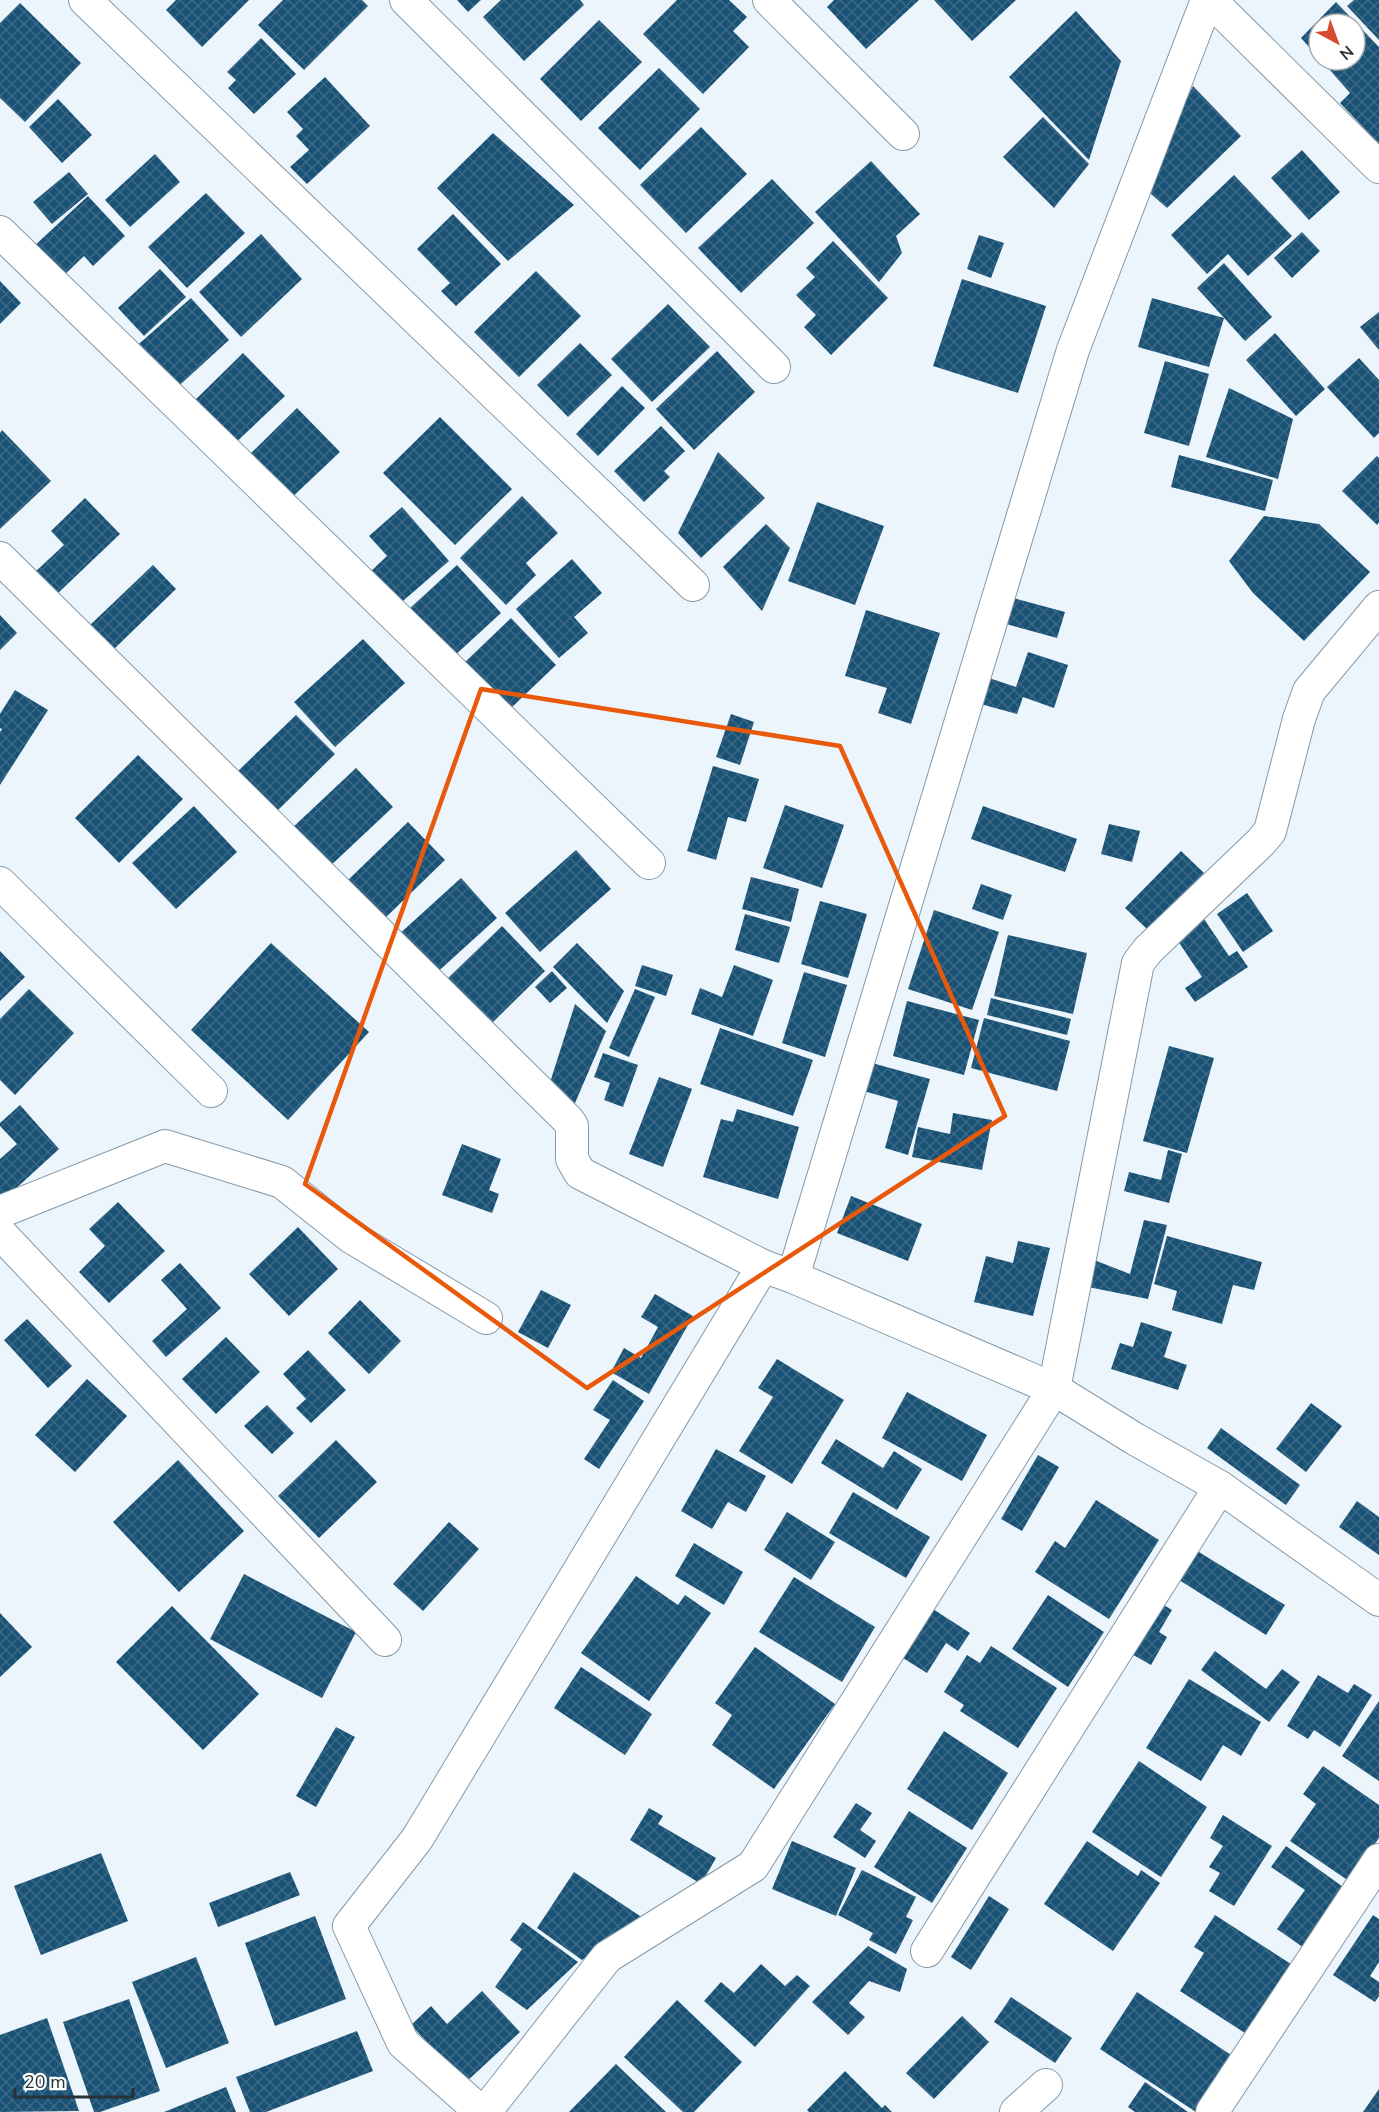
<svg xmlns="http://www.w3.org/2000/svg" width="1379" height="2112" font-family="'Nunito Sans',sans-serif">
  <defs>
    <pattern id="building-cross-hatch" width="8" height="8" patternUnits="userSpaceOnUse" patternTransform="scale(1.5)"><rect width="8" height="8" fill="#195275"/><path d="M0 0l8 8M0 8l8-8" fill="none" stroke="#3a6885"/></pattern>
  </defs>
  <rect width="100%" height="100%" fill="#ecf5fc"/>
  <g fill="url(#building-cross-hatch)">
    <path d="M176,0h73l-47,47 -36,-37z"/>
    <path d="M283,0h79l6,6 -64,64 -46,-45z"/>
    <path d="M457,0h24l-13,12z"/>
    <path d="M501,0h79l4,5 -60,56 -41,-44z"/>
    <path d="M677,0h52l18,17 -14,14 16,16 -46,47 -60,-60z"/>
    <path d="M834,0h85l-53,49 -39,-42z"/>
    <path d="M934,0h82l-44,41z"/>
    <path d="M1354,0h25v40l-32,-34z"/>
    <path d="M1336,2l43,45v97l-39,-41 10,-10 -29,-33h34v-36h-36v34l-18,-20z"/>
    <path d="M20,3l61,60 -56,59 -25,-24v-75z"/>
    <path d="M1076,11l45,50 -32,99 -80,-83z"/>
    <path d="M599,20l43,42 -61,59 -41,-42z"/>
    <path d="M261,38l35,36 -42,40 -26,-26 8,-8 -9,-8z"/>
    <path d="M659,68l41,41 -60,61 -42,-42z"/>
    <path d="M325,77l45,49 -63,58 -17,-17 19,-17 -13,-14 7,-7 -16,-17z"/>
    <path d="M1193,86l48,50 -74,72 -25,-22z"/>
    <path d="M58,99l34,36 -30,28 -33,-36z"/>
    <path d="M1043,117l46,47 -35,44 -51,-51z"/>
    <path d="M701,127l46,47 -61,59 -46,-48z"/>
    <path d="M493,133l81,72 -66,56 -71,-73z"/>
    <path d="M1302,150l38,42 -31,28 -38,-42z"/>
    <path d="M155,154l25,28 -50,45 -25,-27z"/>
    <path d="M871,161l49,53 -24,22 6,17 -23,29 -64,-70z"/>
    <path d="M69,172l19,22 -36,30 -19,-22z"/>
    <path d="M1234,175l58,61 -44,40 -20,-22 -21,20 -36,-39z"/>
    <path d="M772,179l42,44 -73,70 -43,-45z"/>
    <path d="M206,193l39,40 -58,55 -39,-41z"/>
    <path d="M88,196l37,40 -32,30 -9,-10 -25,24 -28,-31z"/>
    <path d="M453,214l48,50 -45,42 -15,-15 9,-8 -33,-34z"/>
    <path d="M1302,232l18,19 -28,27 -18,-20z"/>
    <path d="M261,234l41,45 -61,58 -42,-45z"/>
    <path d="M979,235l25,8 -13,35 -24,-9z"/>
    <path d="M833,241l55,57 -57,57 -27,-28 12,-12 -20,-20 19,-18 -9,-9z"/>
    <path d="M1224,263l48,54 -27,24 -48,-53z"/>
    <path d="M160,269l26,28 -42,39 -26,-28z"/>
    <path d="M536,271l45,45 -62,61 -45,-45z"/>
    <path d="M962,279l84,27 -28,87 -85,-27z"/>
    <path d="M0,281l21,22 -21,21z"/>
    <path d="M191,298l38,42 -58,53 -39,-43z"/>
    <path d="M1152,298l72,20 -15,49 -71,-20z"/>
    <path d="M668,304l42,43 -58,55 -41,-43z"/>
    <path d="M1379,312v38l-19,-23z"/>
    <path d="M1275,333l50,56 -29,27 -50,-56z"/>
    <path d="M580,343l32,32 -44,42 -31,-32z"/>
    <path d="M717,351l38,41 -61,58 -38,-41z"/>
    <path d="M243,353l42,43 -54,51 -41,-42z"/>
    <path d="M1359,358l20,22v53l-5,5 -47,-51z"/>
    <path d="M1165,361l44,13 -20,72 -45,-13z"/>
    <path d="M622,386l23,22 -47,48 -22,-22z"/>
    <path d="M1229,388l64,31 -15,60 -72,-22z"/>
    <path d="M297,408l43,44 -53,50 -42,-43z"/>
    <path d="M440,417l72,72 -57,56 -72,-72z"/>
    <path d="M661,426l24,25 -21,20 6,6 -26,25 -30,-31z"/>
    <path d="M2,430l49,51 -51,48v-96z"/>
    <path d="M718,452l47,46 -64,60 -23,-25z"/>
    <path d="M1179,455l94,25 -8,31 -94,-24z"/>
    <path d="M1377,456l2,2v64l-2,3 -35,-34z"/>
    <path d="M522,496l36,37 -32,30 10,12 -30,30 -46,-47z"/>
    <path d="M85,498l35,36 -64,61 -22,-22 30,-28 -13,-14z"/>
    <path d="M817,502l67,24 -29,79 -67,-24z"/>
    <path d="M402,507l47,54 -53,46 -28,-33 19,-18 -18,-20z"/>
    <path d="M1264,516l55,8 51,48 -66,69 -51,-48 -24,-32z"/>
    <path d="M766,524l24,24 -28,63 -39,-44z"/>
    <path d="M572,559l30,34 -28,24 14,16 -29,25 -43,-49z"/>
    <path d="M153,565l23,24 -63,61 -24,-24z"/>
    <path d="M457,565l44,48 -49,45 -44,-48z"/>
    <path d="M1013,598l52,14 -8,26 -51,-14z"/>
    <path d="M866,610l74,23 -29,91 -33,-11 9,-25 -42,-12z"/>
    <path d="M0,615l17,18 -17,17z"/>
    <path d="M511,618l45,47 -46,44 -45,-47z"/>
    <path d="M363,639l42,44 -70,64 -41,-45z"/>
    <path d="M1028,652l40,13 -14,43 -31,-11 -6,17 -40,-11 9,-26 30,10z"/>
    <path d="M15,690l33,20 -48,75v-53l2,-3 -2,-1v-14z"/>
    <path d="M731,714l23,8 -14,43 -24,-8z"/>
    <path d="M296,715l39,39 -60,59 -39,-40z"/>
    <path d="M138,755l45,44 -64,64 -44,-45z"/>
    <path d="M713,766l46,13 -13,43 -18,-5 -12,43 -29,-9z"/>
    <path d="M356,768l37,39 -66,62 -37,-39z"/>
    <path d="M785,805l59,20 -22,63 -59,-20z"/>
    <path d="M194,806l43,46 -61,57 -44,-46z"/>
    <path d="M983,806l94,33 -12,33 -94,-33z"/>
    <path d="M408,822l37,38 -63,61 -37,-38z"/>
    <path d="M1109,824l31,7 -8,31 -31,-8z"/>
    <path d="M576,850l35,39 -71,63 -35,-39z"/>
    <path d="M1181,851l23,22 -56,57 -23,-22z"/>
    <path d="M751,877l48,12 -8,33 -49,-13z"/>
    <path d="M461,878l36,40 -65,59 -36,-40z"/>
    <path d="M981,884l31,11 -9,25 -31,-11z"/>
    <path d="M1247,893l26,38 -30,21 -26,-38z"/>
    <path d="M820,901l47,13 -19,64 -47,-14z"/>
    <path d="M934,910l65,22 -27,78 -64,-21z"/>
    <path d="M745,914l45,13 -11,36 -44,-13z"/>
    <path d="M1204,919l25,37 8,-5 11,16 -53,35 -10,-14 17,-11 -26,-39z"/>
    <path d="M502,926l43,45 -54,53 -44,-45z"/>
    <path d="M1008,935l79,18 -14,61 -79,-18z"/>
    <path d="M271,943l98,89 -81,88 -97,-90z"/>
    <path d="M577,943l47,48 -17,32 -54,-56z"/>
    <path d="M0,951l25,26 -25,24z"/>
    <path d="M642,965l31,10 -7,21 -31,-10z"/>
    <path d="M734,965l39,15 -20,56 -62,-22 9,-26 22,9z"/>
    <path d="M552,971l15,17 -17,15 -15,-16z"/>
    <path d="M804,972l43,13 -22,72 -43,-14z"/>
    <path d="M29,989l45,44 -59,62 -15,-15v-61z"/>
    <path d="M635,989l20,8 -26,60 -20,-9z"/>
    <path d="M991,998l80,21 -4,16 -80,-20z"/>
    <path d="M907,1001l72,19 -15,55 -71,-19z"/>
    <path d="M575,1004l31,27 -37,86 -23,-22z"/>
    <path d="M984,1018l86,23 -13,50 -86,-23z"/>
    <path d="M720,1028l93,32 -20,56 -93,-32z"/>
    <path d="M1169,1046l45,12 -27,95 -44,-12z"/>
    <path d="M603,1053l35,12 -15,42 -19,-7 6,-17 -16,-6z"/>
    <path d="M872,1063l58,16 -22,76 -23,-7 13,-47 -34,-10z"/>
    <path d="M659,1077l33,12 -29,78 -34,-13z"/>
    <path d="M20,1105l39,44 -59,54v-44l17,-15 -17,-18v-3z"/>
    <path d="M737,1109l62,18 -21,72 -75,-22 18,-58 12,3z"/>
    <path d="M953,1113l39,7 -10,50 -70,-13 6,-30 32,7z"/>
    <path d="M462,1144l39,15 -12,31 10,4 -7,19 -50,-18z"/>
    <path d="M1168,1150l14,4 -13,49 -45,-12 5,-19 32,8z"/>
    <path d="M851,1196l71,28 -14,37 -71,-28z"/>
    <path d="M118,1202l47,49 -56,52 -30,-31 26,-26 -16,-17z"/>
    <path d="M1144,1220l23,5 -19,74 -60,-12 6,-27 36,14z"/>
    <path d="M298,1227l40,42 -49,47 -40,-42z"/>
    <path d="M1167,1236l95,26 -8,28 -21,-5 -11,39 -50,-14 5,-19 -23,-7z"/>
    <path d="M1018,1241l32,7 -17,68 -59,-14 12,-46 27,7z"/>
    <path d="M180,1263l41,45 -55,49 -14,-16 35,-32 -26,-29z"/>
    <path d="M541,1290l30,15 -23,43 -30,-16z"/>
    <path d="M655,1294l38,22 -44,78 -38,-22 13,-24 17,10 17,-31 -17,-10z"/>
    <path d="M360,1300l41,41 -32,33 -41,-41z"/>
    <path d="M27,1319l45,47 -24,22 -44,-48z"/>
    <path d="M1141,1322l31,10 -8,25 23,8 -9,25 -67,-21 9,-26 13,4z"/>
    <path d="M226,1337l34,35 -44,42 -34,-35z"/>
    <path d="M308,1350l38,40 -35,33 -15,-15 10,-9 -23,-25z"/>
    <path d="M777,1359l67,41 -52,84 -53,-33 34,-54 -15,-9z"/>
    <path d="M87,1379l40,37 -52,56 -40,-37z"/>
    <path d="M613,1380l31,21 -45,68 -15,-10 26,-39 -17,-10z"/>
    <path d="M907,1392l80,43 -25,46 -80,-43z"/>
    <path d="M1311,1403l31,23 -36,46 -30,-23z"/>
    <path d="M267,1405l27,28 -22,21 -28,-28z"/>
    <path d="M1221,1428l79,57 -14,20 -79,-57z"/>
    <path d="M836,1439l47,29 11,-17 28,18 -25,41 -76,-47z"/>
    <path d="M336,1440l41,42 -58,56 -41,-42z"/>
    <path d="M716,1449l50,27 -20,36 -18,-10 -16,27 -31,-18z"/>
    <path d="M1038,1455l21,12 -37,64 -21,-12z"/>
    <path d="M178,1460l66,71 -65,61 -66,-70z"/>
    <path d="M853,1492l77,45 -24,41 -77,-45z"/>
    <path d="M1096,1500l63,40 -50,79 -74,-47 20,-31 10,7z"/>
    <path d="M1357,1501l22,16v38l-40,-28z"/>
    <path d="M787,1512l48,30 -24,38 -47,-30z"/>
    <path d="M449,1522l30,27 -56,62 -30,-27z"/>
    <path d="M694,1543l49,29 -19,33 -49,-29z"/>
    <path d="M1194,1549l91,56 -19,30 -90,-57z"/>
    <path d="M244,1574l112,58 -34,66 -112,-59z"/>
    <path d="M636,1576l42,29 7,-10 26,18 -62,88 -68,-48z"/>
    <path d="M794,1577l81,50 -33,55 -83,-50z"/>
    <path d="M1048,1595l56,37 -36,55 -56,-38z"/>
    <path d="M1159,1602l13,8 -13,22 8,5 -16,28 -21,-12z"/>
    <path d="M172,1606l87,88 -56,56 -87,-88z"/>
    <path d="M933,1609l37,24 -12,18 -12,-8 -19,30 -24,-15z"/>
    <path d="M0,1613l32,34 -32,30z"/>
    <path d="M991,1646l66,42 -39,60 -58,-37 4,-6 -20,-13 23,-37 13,8z"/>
    <path d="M755,1647l80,57 -61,85 -62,-44 20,-30 -17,-12z"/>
    <path d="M1215,1651l51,38 16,-20 18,13 -31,40 -68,-52z"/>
    <path d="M581,1667l71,47 -27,41 -71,-47z"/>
    <path d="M1318,1675l30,18 6,-9 18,11 -32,52 -26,-17 -6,9 -21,-13z"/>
    <path d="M1189,1679l72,43 -20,34 -18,-11 -22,36 -55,-33z"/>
    <path d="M1379,1701v80l-37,-25z"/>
    <path d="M336,1727l19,10 -39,70 -20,-11z"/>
    <path d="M944,1731l64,42 -36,57 -65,-41z"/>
    <path d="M1139,1761l68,46 -46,70 -69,-45z"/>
    <path d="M1323,1766l56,39v33l-30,43 -59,-40 26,-37 -13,-10z"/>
    <path d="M856,1803l16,10 -12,17 16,11 -11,17 -32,-21z"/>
    <path d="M649,1808l14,8 -5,8 58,34 -15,26 -71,-44z"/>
    <path d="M909,1811l58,37 -35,55 -58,-36z"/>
    <path d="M1223,1815l49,31 -38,60 -25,-15 11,-18 -11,-6 14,-21 -13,-8z"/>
    <path d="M792,1841l64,27 -20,48 -64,-27z"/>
    <path d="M1087,1841l51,35 3,-6 19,13 -47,68 -69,-47z"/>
    <path d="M1286,1846l60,43 -42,59 -27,-19 28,-39 -34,-23z"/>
    <path d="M101,1853l27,68 -87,34 -27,-69z"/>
    <path d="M862,1870l54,27 -10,20 7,3 -17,34 -27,-14 4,-7 -35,-18z"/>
    <path d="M290,1872l10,23 -82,32 -9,-24z"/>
    <path d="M574,1872l69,46 -61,42 -45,-32z"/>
    <path d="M989,1896l20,13 -38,61 -20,-13z"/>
    <path d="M1215,1915l79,51 -46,69 -68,-44 24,-38 -10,-6z"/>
    <path d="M1373,1915l6,4v43l-9,14 9,6v14l-4,6 -42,-27z"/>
    <path d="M315,1916l31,83 -71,27 -30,-83z"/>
    <path d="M523,1922l55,40 -51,48 -32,-23 27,-38 -12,-9z"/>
    <path d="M868,1946l39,23 -7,23 -31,-11 -20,22 16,14 -17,18 -36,-33z"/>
    <path d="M196,1957l33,86 -63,25 -34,-86z"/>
    <path d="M761,1964l24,22 12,-11 13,11 -55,61 -51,-46 17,-19 13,11z"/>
    <path d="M482,1991l38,41 -55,51 -54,-58 20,-19 16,18z"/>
    <path d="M1137,1992l100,67 -35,53h-6l-96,-63z"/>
    <path d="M1011,1997l61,41 -17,25 -61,-41z"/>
    <path d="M129,1999l31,92 -60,21h-6l-31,-90z"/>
    <path d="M677,2000l65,62 -48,50h-11l-59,-55z"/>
    <path d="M962,2016l27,26 -55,57 -28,-26z"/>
    <path d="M47,2018l32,93 -79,1v-77z"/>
    <path d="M357,2031l16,40 -107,41h-16l-14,-35z"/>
    <path d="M616,2064l50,48h-97z"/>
    <path d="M845,2071l37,37 3,-3 7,7h-83l-2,-2z"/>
    <path d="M1145,2082l43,30h-53l-7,-5z"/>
    <path d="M226,2087l10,25h-72z"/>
    <path d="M1379,2089v23h-16z"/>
  </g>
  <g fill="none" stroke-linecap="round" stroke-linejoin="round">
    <defs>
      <g id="street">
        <path d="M85,0l608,585"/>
        <path d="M406,0l368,367"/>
        <path d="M769,0l134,134"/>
        <path d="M1210,0l169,167"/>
        <path d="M0,232l649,631"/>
        <path d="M0,558l568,562 4,6v33l8,14 183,93 30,11 261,112 81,50 85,48 159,113"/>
        <path d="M0,883l211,208"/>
        <path d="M0,1212l165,-66 117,36 69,55 135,81"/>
        <path d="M0,1233l385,407"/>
        <path d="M793,1277l280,-927 134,-350"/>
        <path d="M927,1951l293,-464"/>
        <path d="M481,2112l-78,-69 -54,-117 68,-87 346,-573"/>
        <path d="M485,2112l122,-155 146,-91 301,-477 84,-426 10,-13 113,-108 9,-11 29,-112 10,-28 70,-84"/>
        <path d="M1016,2112l30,-27"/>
        <path d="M1212,2112l167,-252"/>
      </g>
    </defs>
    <use href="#street" stroke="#8499a9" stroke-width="34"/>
    <use href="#street" stroke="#fff" stroke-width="32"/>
  </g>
  <path fill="none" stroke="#e8590c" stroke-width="4.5" stroke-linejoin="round" d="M481,689l359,57 165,370 -418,272 -282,-204z"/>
  <g transform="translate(1337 42) rotate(139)"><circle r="28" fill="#ffffff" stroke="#a9adaf" stroke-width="1.5"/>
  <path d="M0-4.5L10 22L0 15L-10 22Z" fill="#d64a30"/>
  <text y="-9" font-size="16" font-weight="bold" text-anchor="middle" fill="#293138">N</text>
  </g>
  <path d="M15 2088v9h118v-9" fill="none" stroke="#293138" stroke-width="3"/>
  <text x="24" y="2088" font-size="18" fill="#293138" stroke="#ffffff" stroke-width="4.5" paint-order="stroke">20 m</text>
</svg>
